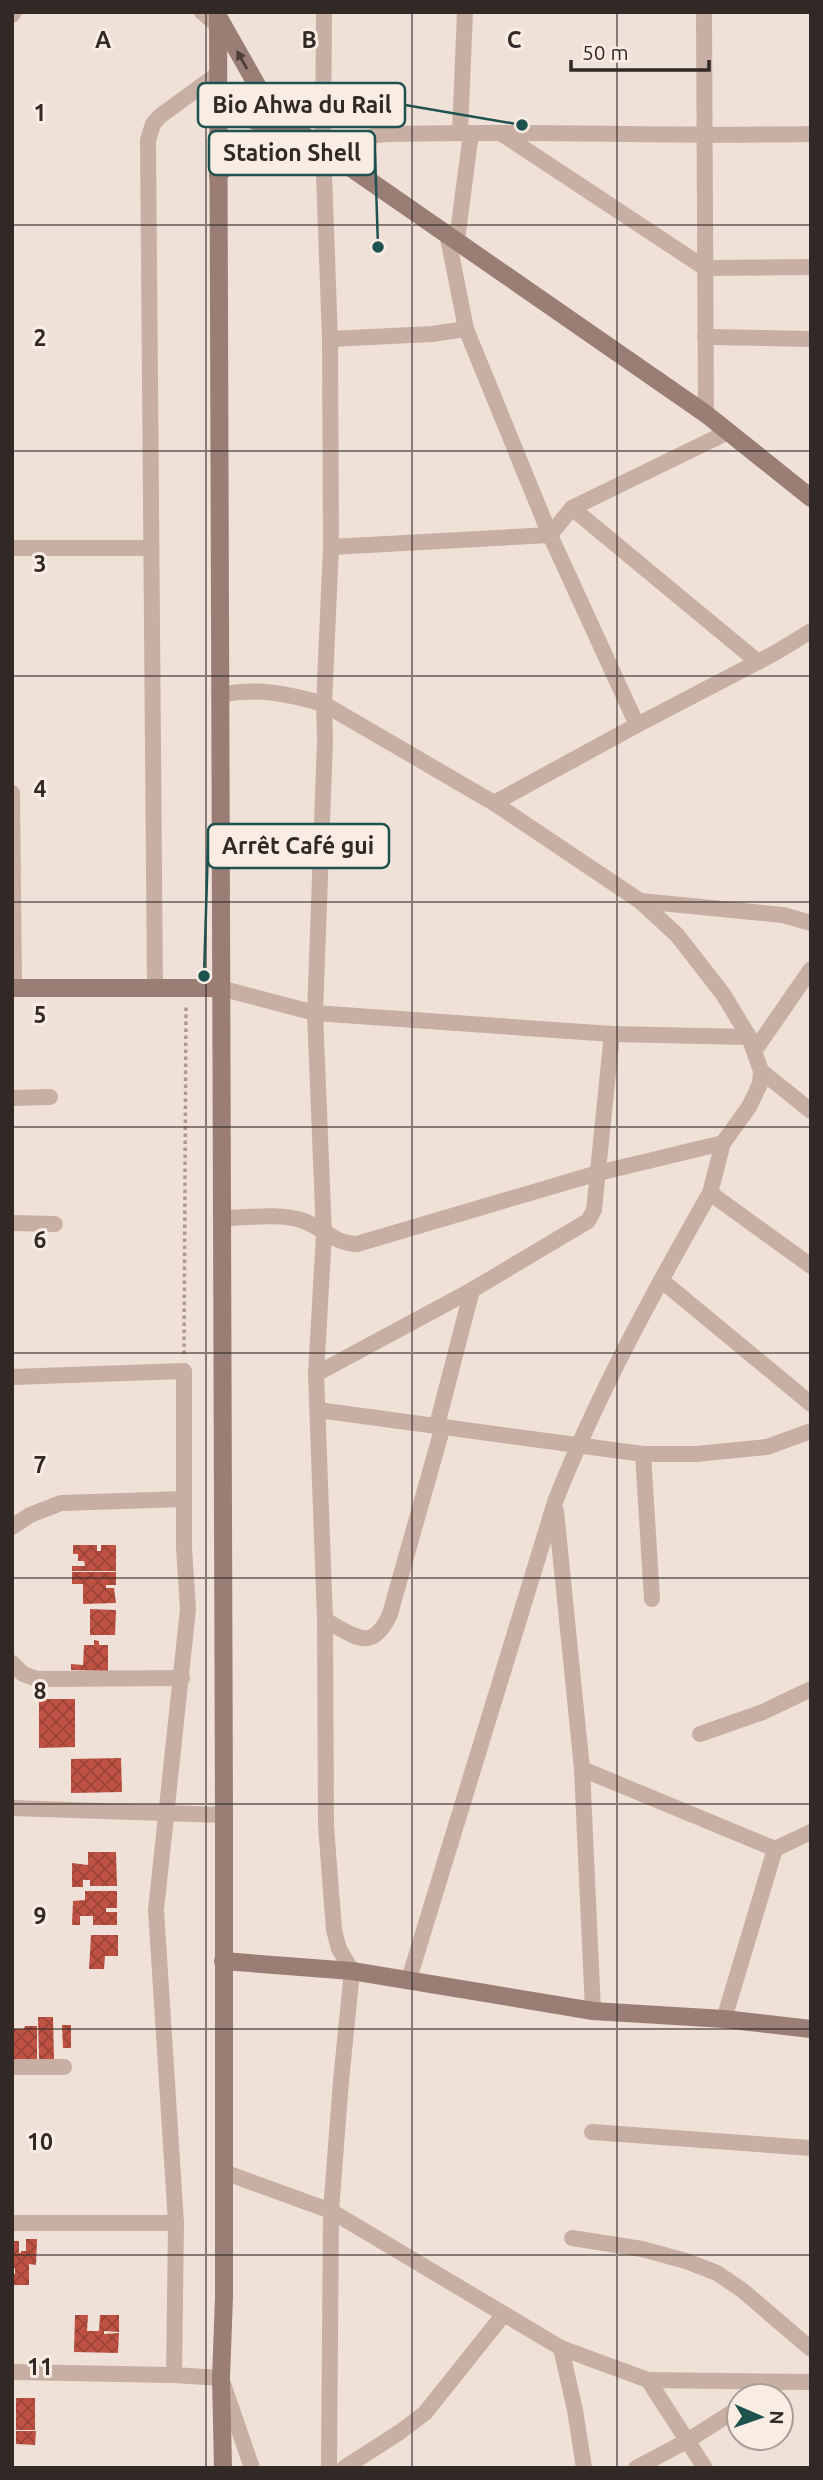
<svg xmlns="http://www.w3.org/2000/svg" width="823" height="2480" font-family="Ubuntu,sans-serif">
  <defs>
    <pattern id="building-cross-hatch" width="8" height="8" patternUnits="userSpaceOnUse" patternTransform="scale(1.75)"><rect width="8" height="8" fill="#c05244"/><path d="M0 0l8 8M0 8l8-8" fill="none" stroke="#9d4439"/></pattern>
  </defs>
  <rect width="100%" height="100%" fill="#efe1d7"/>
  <g fill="url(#building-cross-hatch)">
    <path d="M73,1545h24v6h4v-6h15v26h-44v-5h13l-1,-5h-6v-7h-5z"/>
    <path d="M72,1572h44v13h-10v3h8l2,15 -33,1v-20h-11z"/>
    <path d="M90,1609l26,1 -1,25h-25z"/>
    <path d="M94,1640l5,1v4h9v26l-37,-1v-6l12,1 1,-20h10z"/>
    <path d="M39,1699h36v48l-36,1z"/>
    <path d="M121,1758l1,34 -51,1v-34z"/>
    <path d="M88,1852h28l1,34h-27v-6h-7v7h-11v-24l16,2z"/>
    <path d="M85,1891h32v17h-11v4h11v13h-24v-9h-13v9h-8l1,-24 12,-1z"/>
    <path d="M91,1935h27v21h-13l-1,13h-15z"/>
    <path d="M38,2017h15l1,42h-15z"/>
    <path d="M62,2025h9v23h-8z"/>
    <path d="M25,2026h12v36h-25v-33h12z"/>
    <path d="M26,2239h11l-1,26 -7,-1v21h-17v-11h3v-6h-3v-27h7v12h2v-2h5z"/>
    <path d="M75,2315h13l-1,16h12l1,-16h19v17l-15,-1v3l15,-1 -1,20 -44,-1z"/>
    <rect x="16" y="2398" width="19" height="32"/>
    <path d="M16,2431h20l-1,14 -19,-1z"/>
  </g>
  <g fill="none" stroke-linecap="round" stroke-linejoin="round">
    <path stroke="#b2998f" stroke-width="3.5" stroke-dasharray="3.5 3.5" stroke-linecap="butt" d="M184,1354l2,-350"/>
    <g stroke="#c7afa4" stroke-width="16">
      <path d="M202,12l16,14"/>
      <path d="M324,12l-1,135 7,192 1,208 219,-12 22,-27 156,-76"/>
      <path d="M704,12l2,402"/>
      <path d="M12,15l2,-3"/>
      <path d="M460,132l5,-120"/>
      <path d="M502,134l203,134 106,-1"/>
      <path d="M330,152l46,-17 11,-1c141,-4 282,3 424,0"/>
      <path d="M447,233l19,96 84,206 87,190 -143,78"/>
      <path d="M457,240l14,-107"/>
      <path d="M705,337l106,2"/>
      <path d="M330,339l102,-5 34,-5"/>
      <path d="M572,508l186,154"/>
      <path d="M331,547l-7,157 170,99 146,98 37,34 46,59 26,43 12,34 -1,13 -11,23 -26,36 -13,50 101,73"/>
      <path d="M12,548h139"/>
      <path d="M220,695c37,-8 68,-1 104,9l1,37 -10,272 9,221 -8,140 9,246 1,206 8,104 5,19 13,22 -11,110 -10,130 -2,257"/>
      <path d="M637,725l138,-72 36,-22"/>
      <path d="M12,793l2,195"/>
      <path d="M640,901l143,14 28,8"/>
      <path d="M220,988l95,25 297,21 137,3"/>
      <path d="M155,989l-7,-849 5,-16 7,-8 58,-42"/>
      <path d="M755,1050l56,-81"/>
      <path d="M761,1071l50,40"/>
      <path d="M12,1098l38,-1"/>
      <path d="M223,1218c24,0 54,-5 78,2 20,6 33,24 56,24l241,-71 125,-30"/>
      <path d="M12,1223l43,1"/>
      <path d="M661,1280l150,124"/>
      <path d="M316,1374l156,-84 116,-69 6,-11 18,-176"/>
      <path d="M12,1377l172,-6v176l4,62 -32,301 20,313 -2,152 47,3 31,90"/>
      <path d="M318,1410l325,44h54l70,-7 44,-16"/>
      <path d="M437,1425l35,-135"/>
      <path d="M643,1454l9,145"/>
      <path d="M556,1511l26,258 11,242"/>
      <path d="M12,1527l18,-12 31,-12 123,-4"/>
      <path d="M325,1620c30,16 47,34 65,-6l53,-188"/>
      <path d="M12,1663l11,11 14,5 145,-1"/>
      <path d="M700,1734l63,-22 48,-23"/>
      <path d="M582,1769l193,80 36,-17"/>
      <path d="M12,1808l212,7"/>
      <path d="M409,1979l146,-477c42,-107 98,-209 155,-309"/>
      <path d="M724,2019l51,-170"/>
      <path d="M12,2067h52"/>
      <path d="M592,2132l219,16"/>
      <path d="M224,2172l107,39 230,137 87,32 57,88"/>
      <path d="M12,2223h164"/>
      <path d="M572,2238l70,11 44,12 31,12 25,17 69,59"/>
      <path d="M561,2348l14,62 9,58"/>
      <path d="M12,2372l162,3"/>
      <path d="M648,2380l163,2"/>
      <path d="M758,2396l22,-14"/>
      <path d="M344,2468l56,-36 25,-19 79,-99"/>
      <path d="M636,2468l51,-27 52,-33"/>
    </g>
    <g stroke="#9a7e76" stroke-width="18">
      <path d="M218,12l6,1803v482l-3,81 2,90"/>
      <path d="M220,20l47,83 35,31 404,280 105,84"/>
      <path d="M218,91l49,12"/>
      <path d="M220,108l55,20 24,5"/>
      <path d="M218,176c18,-25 33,-32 57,-48"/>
      <path d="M12,988h208"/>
      <path d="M223,1961l129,10 241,40 131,8 87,10"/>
    </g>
  </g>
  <defs><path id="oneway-solid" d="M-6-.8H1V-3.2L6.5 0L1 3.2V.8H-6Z" transform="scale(1.75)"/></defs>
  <use fill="#4c3e39" href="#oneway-solid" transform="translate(242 60) rotate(-119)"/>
  <path fill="none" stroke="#322825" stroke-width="2" stroke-opacity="0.55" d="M206,12v2456M412,12v2456M617,12v2456M12,225h799M12,451h799M12,676h799M12,902h799M12,1127h799M12,1353h799M12,1578h799M12,1804h799M12,2029h799M12,2255h799"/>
  <g font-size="23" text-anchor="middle" font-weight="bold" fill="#322825" stroke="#f8ece3" stroke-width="6" stroke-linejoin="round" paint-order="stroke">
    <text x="103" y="48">A</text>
    <text x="309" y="48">B</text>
    <text x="514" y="48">C</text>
    <text x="40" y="121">1</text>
    <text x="40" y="346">2</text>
    <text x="40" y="572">3</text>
    <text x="40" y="797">4</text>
    <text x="40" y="1023">5</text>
    <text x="40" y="1248">6</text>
    <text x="40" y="1473">7</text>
    <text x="40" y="1699">8</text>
    <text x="40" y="1924">9</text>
    <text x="40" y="2150">10</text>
    <text x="40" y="2375">11</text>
  </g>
  <path fill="none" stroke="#1d524e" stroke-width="2.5" d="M522 125L405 105M378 247L375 153M204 976L208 846"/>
  <g fill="#1d524e" stroke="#f8ece3" stroke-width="2.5">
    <circle cx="522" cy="125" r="7"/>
    <circle cx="378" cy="247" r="7"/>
    <circle cx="204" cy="976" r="7"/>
  </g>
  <g fill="#f8ece3" stroke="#1d524e" stroke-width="2.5">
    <rect x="198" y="83" width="207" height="44" rx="7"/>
    <rect x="209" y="131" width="166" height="44" rx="7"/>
    <rect x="208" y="824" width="181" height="44" rx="7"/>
  </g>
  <g font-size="23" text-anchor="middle" font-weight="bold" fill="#322825">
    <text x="302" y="113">Bio Ahwa du Rail</text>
    <text x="292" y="161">Station Shell</text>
    <text x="298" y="854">Arrêt Café gui</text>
  </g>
  <rect width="823" height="2480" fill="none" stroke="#322825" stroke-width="28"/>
  <g transform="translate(760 2417) rotate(92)"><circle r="33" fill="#f8ece3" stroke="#a99e97" stroke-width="2"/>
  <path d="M0-5L12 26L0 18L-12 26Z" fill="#1d524e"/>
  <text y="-10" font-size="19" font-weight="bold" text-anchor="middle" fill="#322825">N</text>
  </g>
  <path d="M571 60v10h138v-10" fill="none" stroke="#322825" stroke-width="3.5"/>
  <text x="582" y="60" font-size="21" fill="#322825" stroke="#f8ece3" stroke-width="5" paint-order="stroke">50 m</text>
</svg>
